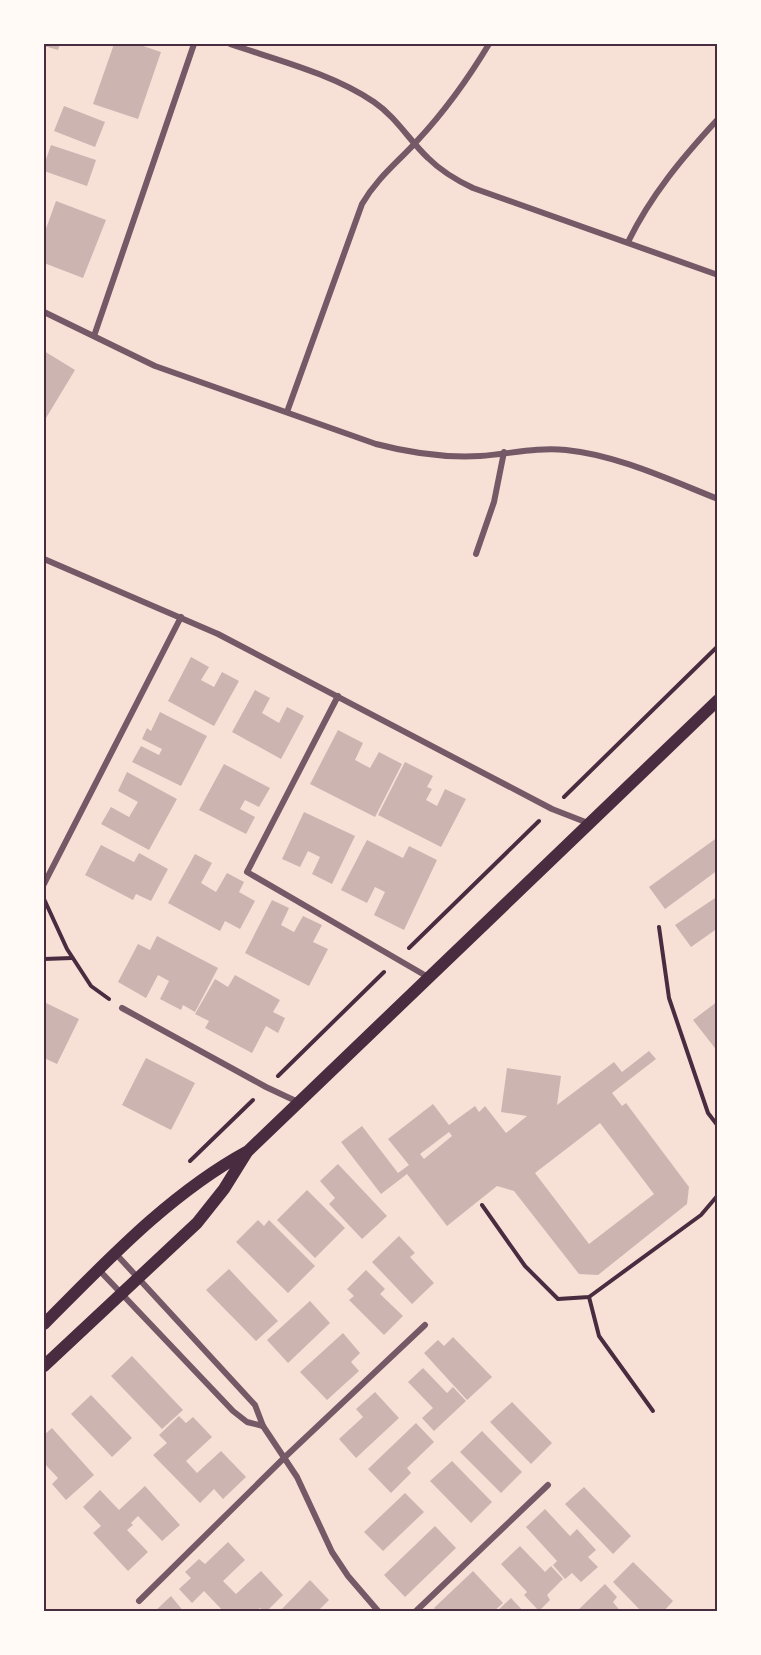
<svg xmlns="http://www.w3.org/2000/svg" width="761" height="1655" font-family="Quicksand,sans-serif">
  <rect width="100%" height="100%" fill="#f7e1d7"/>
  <g fill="#ccb4b1" fill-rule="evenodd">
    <path d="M44,44h16l-2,6 -14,-4z"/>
    <path d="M114,44h23l24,8 -23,67 -45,-15z"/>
    <path d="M64,106l41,16 -10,25 -41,-16z"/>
    <path d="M51,145l45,15 -9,26 -43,-15v-6z"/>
    <path d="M56,201l50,19 -23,58 -39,-15v-29z"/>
    <path d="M44,351l31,19 -29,48 -2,-1z"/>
    <path d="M191,657l18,10 -8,13 13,7 8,-15 17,9 -25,45 -46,-25z"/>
    <path d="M255,690l15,8 -8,15 17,10 8,-16 17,9 -23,43 -49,-27z"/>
    <path d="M160,712l47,24 -26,50 -49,-24 9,-16 18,9 3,-6 -20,-10 5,-11 4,3z"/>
    <path d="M338,730l25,13 -8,17 15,8 9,-16 23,12 -27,53 -65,-33z"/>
    <path d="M405,762l28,14 -6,11 5,2 -6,11 11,6 8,-17 21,10 -25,48 -63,-32z"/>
    <path d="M224,764l46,24 -11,19 -14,-7 -5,9 15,8 -9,17 -47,-24z"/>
    <path d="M127,772l50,27 -28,51 -48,-26 10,-17 18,10 9,-15 -20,-11z"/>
    <path d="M304,812l51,24 -23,48 -20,-10 8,-17 -12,-6 -8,16 -18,-8z"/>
    <path d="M718,837v33l-53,39 -16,-22z"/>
    <path d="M367,840l36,18 6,-12 28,14 -33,70 -30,-15 11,-23 -10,-5 -8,16 -26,-13z"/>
    <path d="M101,845l33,17 5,-9 29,16 -17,32 -15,-7 -3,6 -48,-25z"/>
    <path d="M195,854l17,9 -11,20 15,9 11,-19 17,9 -5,10 16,9 -15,28 -15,-8 -5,10 -52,-28z"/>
    <path d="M718,896v32l-27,19 -16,-22z"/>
    <path d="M272,900l17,8 -8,17 13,7 9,-16 19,9 -9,17 15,7 -19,37 -64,-33z"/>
    <path d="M157,936l61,32 -23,44 -12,-7 -2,5 -21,-11 9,-18 -11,-6 -12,23 -28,-16 20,-38 12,6z"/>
    <path d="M235,975l45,25 -7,12 12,6 -7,15 -12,-7 -14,27 -47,-25 4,-7 -14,-7 20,-35 13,8z"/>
    <path d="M718,1001v51l-25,-32z"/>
    <path d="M44,1002l35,17 -22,45 -13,-6z"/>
    <path d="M649,1051l7,8 -44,34 10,13 4,-3 63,84 -2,17 -89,71 -19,-1 -65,-83 -17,-5 -50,40 -40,-52 -26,20 -40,-52 21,-16 36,47 11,-8 -21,-26 45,-35 16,21 26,-19 4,6 6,-6 21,27 21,-17 -26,-4 6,-44 54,8 -4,29 57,-43 8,10zM600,1123l54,71 -65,50 -54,-71zM449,1132l3,4 -28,23 -4,-5z"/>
    <path d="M146,1058l49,25 -24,47 -49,-25z"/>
    <path d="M338,1164l49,52 -25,23 -33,-35 6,-6 -15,-17z"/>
    <path d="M307,1190l38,38 -30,30 -38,-38z"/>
    <path d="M258,1220l6,6 5,-6 46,46 -27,27 -52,-51z"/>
    <path d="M399,1236l16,17 -5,4 24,26 -22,21 -40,-42z"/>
    <path d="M229,1269l49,52 -22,20 -50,-51z"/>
    <path d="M366,1270l19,19 -5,5 23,22 -19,19 -35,-35 5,-4 -7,-7z"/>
    <path d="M310,1301l20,22 -42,40 -21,-23z"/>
    <path d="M343,1333l17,20 -9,9 8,9 -32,29 -27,-28z"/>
    <path d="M453,1337l39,40 -25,23 -43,-47 14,-13 6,6z"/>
    <path d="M132,1356l51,54 -21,19 -51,-53z"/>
    <path d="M423,1368l24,25 6,-6 13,14 -32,30 -12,-13 11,-10 -25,-26z"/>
    <path d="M375,1392l24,26 -43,40 -17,-19 24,-22 -7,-8z"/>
    <path d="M91,1395l41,43 -20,19 -41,-43z"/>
    <path d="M512,1402l40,41 -21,21 -41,-42z"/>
    <path d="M179,1416l7,7 7,-6 19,20 -26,24 11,12 24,-22 25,26 -23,22 -9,-10 -14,14 -47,-48 14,-12 -8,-8z"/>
    <path d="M416,1423l18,19 -27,26 4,5 -20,20 -23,-24z"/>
    <path d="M52,1428l42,47 -28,25 -14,-16 6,-6 -14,-15v-28z"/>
    <path d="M482,1431l40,41 -21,21 -41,-41z"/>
    <path d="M452,1461l40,41 -21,21 -41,-42z"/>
    <path d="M145,1486l35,39 -18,16 -24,-25 -7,7 2,2 -6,5 21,22 -20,19 -35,-38 8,-7 -18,-19 17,-17 19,20z"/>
    <path d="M584,1487l47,49 -18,18 -48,-50z"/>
    <path d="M405,1493l19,19 -41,39 -19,-19z"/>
    <path d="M545,1509l25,27 7,-7 19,21 -8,7 10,10 -17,15 -9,-9 -7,6 -12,-14 4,-4 -31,-34z"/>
    <path d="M435,1526l21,22 -51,49 -21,-22z"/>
    <path d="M228,1542l17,18 -22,21 13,13 25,-23 22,24 -17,17 -6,-4 -4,4h-32l-20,-21 -12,12 -13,-14 12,-11 -6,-6 14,-13 6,5z"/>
    <path d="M520,1546l25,26 6,-6 12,13 -16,16 3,5 -11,11 -15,-16 3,-3 -26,-28z"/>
    <path d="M633,1562l40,39 -10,11h-21l-29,-30z"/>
    <path d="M473,1571l30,32 -10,9h-56l-3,-4z"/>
    <path d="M310,1580l19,20 -12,12h-38z"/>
    <path d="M605,1584l12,13 -4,5 8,10h-45z"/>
    <path d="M171,1596l13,16h-30z"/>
    <path d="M511,1598l13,14h-28z"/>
  </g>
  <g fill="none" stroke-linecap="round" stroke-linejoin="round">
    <g stroke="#4a2c40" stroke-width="4">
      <path d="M564,797l154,-151"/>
      <path d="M44,899l23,50 24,37 18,13"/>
      <path d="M659,927l10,71 39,115 10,13"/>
      <path d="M409,948l130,-127"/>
      <path d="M44,959l28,-1"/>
      <path d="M278,1076l106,-104"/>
      <path d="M190,1161l63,-61"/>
      <path d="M482,1205l43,61 33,33 31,-2 112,-82 17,-20"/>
      <path d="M589,1297l10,39 54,75"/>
    </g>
    <g stroke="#755966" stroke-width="6">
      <path d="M230,44c47,16 103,30 144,58 22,15 35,38 54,56 13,13 28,22 45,30l245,87"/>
      <path d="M628,242c23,-47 54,-84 90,-123"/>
      <path d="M44,312l111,54 221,78c34,9 68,14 104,12 29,-2 57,-9 86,-6 51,5 104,30 152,49"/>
      <path d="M94,336l100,-292"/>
      <path d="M287,412l75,-208c15,-26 36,-42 55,-63 28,-30 51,-62 72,-97"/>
      <path d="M476,554l18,-52 10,-50"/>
      <path d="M44,559l174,75 334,175 36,14"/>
      <path d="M338,696l-91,176 181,105"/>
      <path d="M44,884l137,-267"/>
      <path d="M122,1008l144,79 32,15"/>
      <path d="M116,1254l139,151 8,21 34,51 35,75 16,24 31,36"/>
      <path d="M99,1270l134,141 14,11 16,4"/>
      <path d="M139,1601l146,-144 140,-132"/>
      <path d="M415,1612l133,-127"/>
    </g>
    <g stroke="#4a2c40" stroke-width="12">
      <path d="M44,1324c63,-63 125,-130 204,-173l470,-451"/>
      <path d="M44,1366l153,-143 27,-34 23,-37"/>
    </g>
  </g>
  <rect width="761" height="1655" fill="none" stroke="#fffaf5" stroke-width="90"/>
  <rect x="45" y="45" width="671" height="1565" fill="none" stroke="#4a2c40" stroke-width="2"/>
</svg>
